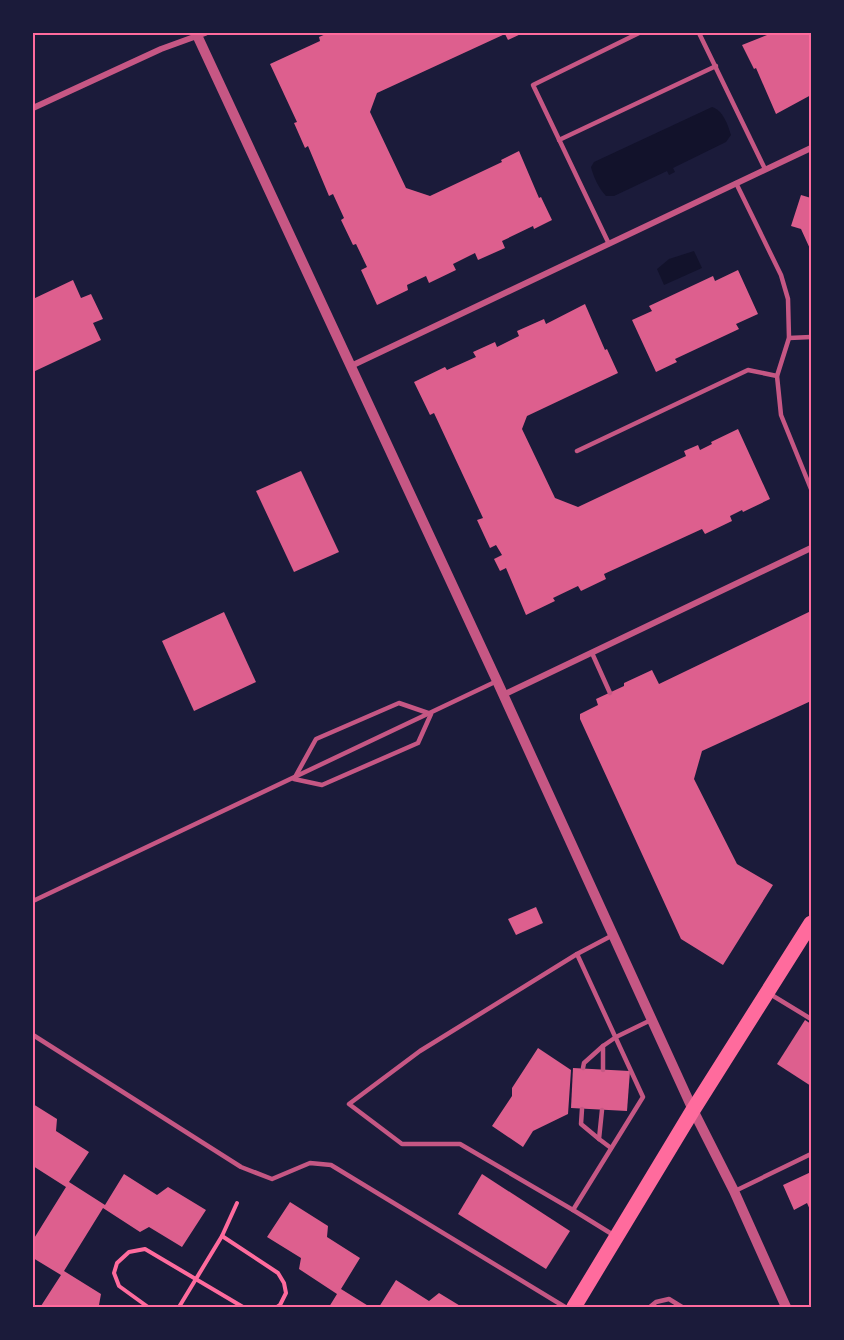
<svg xmlns="http://www.w3.org/2000/svg" width="844" height="1340" font-family="'Golos Text',sans-serif">
  <rect width="100%" height="100%" fill="#1b1b3a"/>
  <g fill="#12122b">
    <path d="M712,107c11,3 16,18 19,28l-5,7 -53,26 2,4 -6,3 -2,-4 -53,25h-8c-7,-7 -13,-20 -15,-29l3,-5z"/>
    <path d="M694,251l8,17 -38,17 -7,-16 12,-10z"/>
  </g>
  <g fill="#dd5f8e">
    <path d="M328,33h195l-15,7 -3,-6 -128,59 -7,19 36,76 24,8 72,-34 -1,-2 18,-9 20,47 2,-1 11,23 -18,9 -1,-3 -31,15 3,7 -27,12 -3,-7 -22,11 3,6 -27,13 -3,-7 -19,9 1,5 -31,15 -16,-35 6,-3 -11,-23 -3,1 -12,-25 3,-2 -11,-24 -4,2 -21,-50 -3,2 -11,-25 3,-1 -27,-58 50,-23 -1,-4z"/>
    <path d="M772,33h39v62l-35,19 -20,-46 -2,1 -12,-24z"/>
    <path d="M801,195l10,3v53l-10,-22 -10,-3z"/>
    <path d="M738,270l20,44 -22,10 3,5 -64,30 2,3 -21,10 -24,-52 20,-9 -3,-5 64,-30 2,5z"/>
    <path d="M73,280l8,18 10,-4 12,25 -10,4 8,17 -68,32v-73z"/>
    <path d="M585,304l20,46 2,-1 11,24 -91,43 -5,13 33,69 23,9 108,-51 -2,-5 14,-6 2,5 12,-6 -1,-2 27,-13 32,70 -27,13 -1,-2 -12,6 2,5 -27,13 -3,-5 -98,45 2,5 -25,12 -3,-5 -25,12 2,3 -29,14 -20,-47 -6,3 -6,-12 8,-4 -6,-10 -6,3 -13,-28 6,-2 -49,-105 -4,2 -16,-33 31,-15 2,3 29,-13 -3,-5 22,-10 2,5 22,-11 -2,-5 27,-12 2,5z"/>
    <path d="M301,471l38,81 -45,20 -38,-81z"/>
    <path d="M811,611v90l-109,50 -8,28 43,85 36,21 -50,80 -42,-26 -101,-220v-5l18,-9 -2,-6 28,-13v-3l28,-13 7,14z"/>
    <path d="M224,612l32,70 -62,29 -32,-70z"/>
    <path d="M536,907l7,16 -27,12 -8,-16z"/>
    <path d="M805,1020l6,4v62l-34,-22z"/>
    <path d="M538,1048l33,22 -3,44 -35,17 -10,16 -31,-21 20,-30v-8z"/>
    <path d="M573,1068l57,3 -3,40 -56,-3z"/>
    <path d="M33,1104l24,15 -1,12 33,21 -20,30 36,23 19,-31 33,21 11,-8 38,23 -24,37 -33,-20 -9,5 -37,-24 -39,63 37,23 -2,11 3,2 -61,-1 20,-31 -28,-17v-18l33,-53 -33,-21z"/>
    <path d="M811,1172v40l-4,-9 -13,7 -11,-25z"/>
    <path d="M482,1174l88,57 -24,38 -88,-55z"/>
    <path d="M290,1202l38,24 -1,11 33,21 -19,31 29,18h-41l8,-13 -38,-25 2,-11 -34,-21z"/>
    <path d="M396,1280l33,21 10,-8 23,14h-83z"/>
  </g>
  <g fill="none" stroke-linecap="round" stroke-linejoin="round">
    <g stroke="#ff6b9d" stroke-width="4">
      <path d="M222,1236l56,37 6,10 2,10 -6,12 -3,2"/>
      <path d="M148,1307l-29,-21 -5,-13 3,-10 12,-11 16,-3 98,58"/>
      <path d="M179,1307l43,-71 15,-33"/>
    </g>
    <g stroke="#c65784" stroke-width="4.5">
      <path d="M699,33l66,136"/>
      <path d="M559,140l157,-74"/>
      <path d="M736,183l45,92 7,24 1,39 -12,38 4,39 30,74"/>
      <path d="M609,244l-76,-159 106,-52"/>
      <path d="M789,338l22,-1"/>
      <path d="M577,451l171,-81 29,6"/>
      <path d="M592,653l18,40"/>
      <path d="M399,703l32,11 -13,29 -96,42 -28,-6 22,-40z"/>
      <path d="M33,901l464,-220"/>
      <path d="M577,954l66,143 -70,113 42,26"/>
      <path d="M770,994l41,25"/>
      <path d="M33,1035l208,132 31,12 38,-16 21,2 234,142"/>
      <path d="M583,1068l1,-5 19,-17"/>
      <path d="M603,1070v-24l13,-9 35,-17"/>
      <path d="M582,1109l-1,15 18,15"/>
      <path d="M602,1110l-3,29 12,9"/>
      <path d="M735,1191l76,-37"/>
      <path d="M573,1210l-113,-66h-58l-53,-40 71,-53 157,-97 36,-19"/>
      <path d="M650,1307l6,-5 13,-3 13,8"/>
    </g>
    <g stroke="#c65784" stroke-width="6">
      <path d="M33,108l128,-59 44,-16"/>
      <path d="M351,366l460,-218"/>
      <path d="M503,695l308,-147"/>
    </g>
    <path stroke="#c65784" stroke-width="10" d="M196,33l301,648 196,429 41,81 52,116"/>
    <path stroke="#ff6b9d" stroke-width="15" d="M574,1307l119,-197 118,-187"/>
  </g>
  <rect width="844" height="1340" fill="none" stroke="#1b1b3a" stroke-width="69"/>
  <rect x="34" y="34" width="776" height="1272" fill="none" stroke="#ff6b9d" stroke-width="2"/>
</svg>
